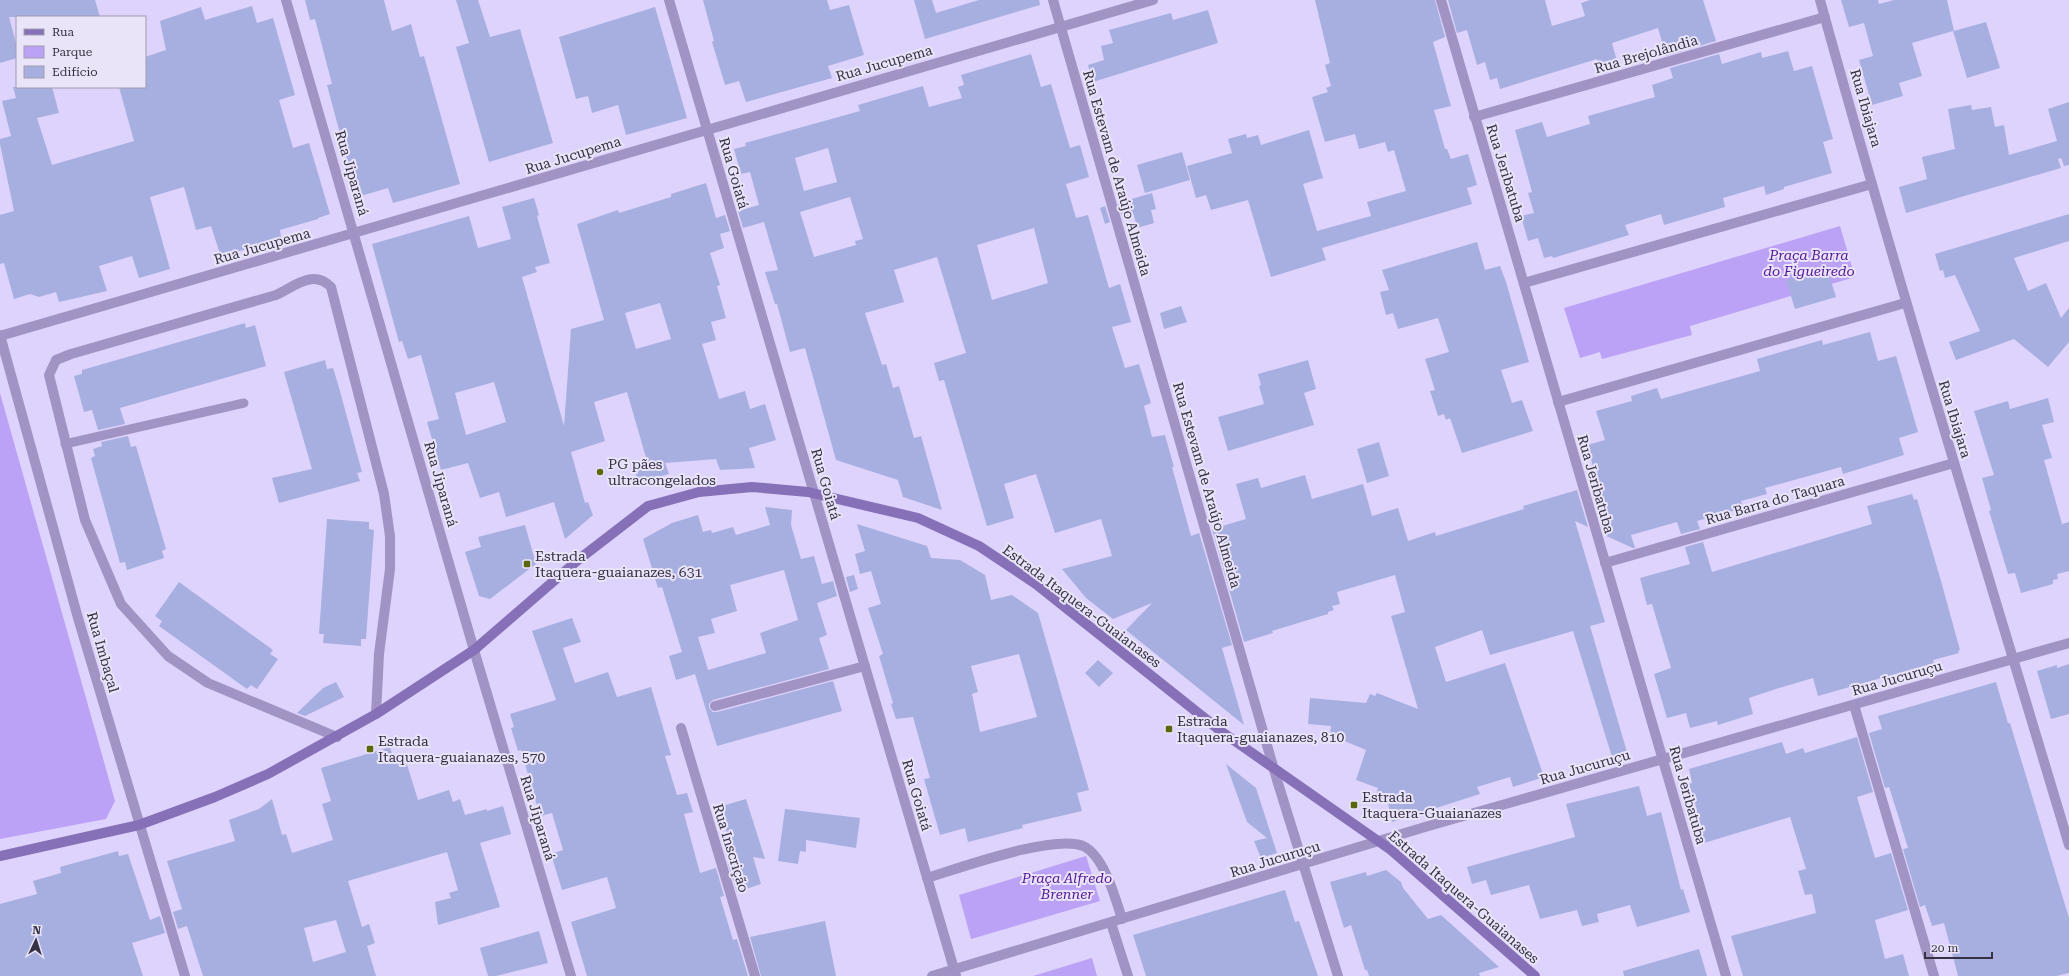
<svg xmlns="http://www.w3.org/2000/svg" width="2069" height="976" font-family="'Roboto Serif',serif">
  <rect width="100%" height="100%" fill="#ded3fc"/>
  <g fill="#bca2f7">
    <path d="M1840,226l15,51 -165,49 2,9 -90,24 -2,-7 -20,6 -16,-50z"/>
    <path d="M0,393l115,408 -9,18 -106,20z"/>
    <path d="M1086,856l14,45 -129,38 -12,-44z"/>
    <path d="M1092,958l5,18h-64z"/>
  </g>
  <g fill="#a7afe0" fill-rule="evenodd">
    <path d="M0,0h95l5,17h-91l8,30v11l-17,5z"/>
    <path d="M305,0h79l8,31 19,-7 9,33 4,-1 36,128 -67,19 -5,-15 -31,9 -30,-112 5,-1 -17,-65 -5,1z"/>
    <path d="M456,0h22l12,37 30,-8 33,114 -64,19 -33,-115 13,-4z"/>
    <path d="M703,0h124l3,10 19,-5 15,50 -36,11 4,12 -86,24 -7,-21 -14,4 -13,-43 2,-1z"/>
    <path d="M914,0h18l4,13 43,-13h60l1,5 -115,34z"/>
    <path d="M1315,0h120l10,37 -12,5 18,64 -17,4 11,39h2l4,10 17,-5 9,31 -10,3 5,16 -150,44 4,12 -55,17 -23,-77 -37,10 -5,-15 -10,3 -9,-32 45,-13 -4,-14 18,-5 1,4 11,-3 3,10 48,-15 14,48 -20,6 14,47 54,-15 -4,-14 39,-11 -12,-41 -6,2 -3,-10 -26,7 -4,-15 -30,8 -13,-45 16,-5 -2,-4 5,-2 -6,-21 5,-2z"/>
    <path d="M1448,0h97l7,26 33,-10 -4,-13 9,-3h113l13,41 -50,15 -8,-28 -46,15 5,18 -18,5 -2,-7 -97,30 -3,-11 -7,2 -5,-18 -8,3 -10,-35 -10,3z"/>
    <path d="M1841,0h37l1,4 15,-4h53l7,31 32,-9 14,46 -33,10 -14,-47 -41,12 10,33 -23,7 4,13 -31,9 -13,-45 14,-4 -9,-33 -15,4z"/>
    <path d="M252,6l5,17 16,-5 22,77 -16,5 14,48 16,-5 21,71 -12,4v1l-38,11 1,7 -19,6v2l-26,7 -1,-2 -15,4 -9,-28 -15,4 -12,-43 -34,10 20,72 -31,9 -7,-22 -33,10 8,25 -48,11 -3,-10 -17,5 -9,-3 -16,5 -10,-36 -4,1v-49l14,-4 -14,-67v-5l11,-3 -9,-35 14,-3 -3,-11h39l7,26 -22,5 15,47 82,-24 -15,-54h26v-30l21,-7 -6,-29 41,-14 4,13z"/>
    <path d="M655,7l32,111 -61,17 -8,-30 -26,8 -4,-17 -12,3 -17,-62z"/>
    <path d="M1208,10l10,33 -125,39 -5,-17 16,-5 -3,-14 12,-3 -4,-13 62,-17 2,7z"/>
    <path d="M1788,51l6,20 18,-5 21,73 -10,3 9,31 -48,14v2l-18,6 -2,-9 -41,12 2,9 -61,18 -3,-11 -36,11 4,10 -76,23 -1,-2 -8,2 -6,-20 -10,3 -7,-25 13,-3 -6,-20 4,-1 -17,-62 27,-8 5,15 43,-13 -2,-8 67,-19 -3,-12 21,-7 -3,-10 49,-14 3,10 39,-12 1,6z"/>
    <path d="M1031,54l10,33 10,-3 19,64 10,-3 9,32 -23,7 10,34 12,-3 21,73 11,-4 11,38 -19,5 13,41 14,-4 12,39 -7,3 8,31 13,-2 9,32h-2l19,69 8,-3 33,112 -10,3 22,77 -118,-95 26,-27 -39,16 -27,-21 -24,-29 50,-13 -11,-37 -46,14 -19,-59 -32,10 10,34 -27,8 -43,-146 -5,1 -5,-18 32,-10 -29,-96 -43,13 10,32 -39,11 17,52 4,-1 7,24 6,-2 15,52 7,-2 21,74 -39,-13 -5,-17 -62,-20 -31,-112 -15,4 -13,-48h-2l-10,-32 13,-2 -14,-48 -21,6 -5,-17 21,-6 -9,-33 -9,2 -7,-25 12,-3 -1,-3 115,-32 -2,-6 65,-19 6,21 33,-9 -4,-11 6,-2 -3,-10zM828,148l9,34 -33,9 -9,-33zM850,197l13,42 -8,2 1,4 -42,12 -14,-45zM1034,228l14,55 -56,17 -15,-55z"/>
    <path d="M2069,102v63l-5,1 -3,-8 -3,1 3,9 -155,45 -7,-26 28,-8 -5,-22 33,-8 -7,-40 23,-4 1,5 19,-3 4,20 9,-2 5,30 48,-14 -9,-32z"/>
    <path d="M1182,152l8,28 -45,13 -8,-28z"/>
    <path d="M706,183l10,35 9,-3 5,16 -10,3 4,14 -14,5 10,32 -3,1 9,32 -15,4 5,18 -14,4 17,55 26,-8 5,18 15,-5 11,36 -27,8 6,20 -35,2 -4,-11 -51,4 4,11 -31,8 -5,-17 14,-4 -20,-69 -33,10 11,39 -34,11 14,51 3,-1 5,13 -28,24 -11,-37 -48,15 -7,-25 -19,6 -12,-35 -27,7 -14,-48 12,-3 -18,-64 -13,4 -6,-18 -3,1 -27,-98 97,-28 9,32 33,-9 -9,-32 32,-9 5,17 -2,1 13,47 -15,4 2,5 -15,5 42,149 7,-97 33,-9 -27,-96 41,-14 1,3 52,-16v-3zM660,303l11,36 -35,10 -11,-36zM494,382l12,40 -40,13 -11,-42z"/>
    <path d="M1152,193l4,16 -5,1 3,13 -17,5 -3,-13 -11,4 -5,-16z"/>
    <path d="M1105,206l5,16 -5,2 -5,-16z"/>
    <path d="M2069,214v27l-55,17 14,33 18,-8 15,35 8,-10v34l-21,25 -34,-28 -58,21 -7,-18 31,-11 -25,-56 -10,3 -2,-8 -3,1 -5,-17z"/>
    <path d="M1477,242l8,28 15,-4 6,16 23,80 -28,8 11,33 10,-3 11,31 -71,22 -12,-35 -4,2 -2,-6 -6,2 -8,-25 5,-1 -10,-31 24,-7 -11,-34 -40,11 -5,-16 -7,2 -6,-23 9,-2 -7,-20z"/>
    <path d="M1827,268l9,29 -41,12 -9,-29z"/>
    <path d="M1181,306l6,16 -23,7 -4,-16z"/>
    <path d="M245,323l1,5 9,-3 11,41 -146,42 5,16 -27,6 -6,-20 -8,2 -10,-36 8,-2v-4z"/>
    <path d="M1870,332l8,29 18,-5 22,76 -19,6 5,17 -61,19 -2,-7 -76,21 2,6 -26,7 2,7 -46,13 3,8 -19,5 -4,-12 -46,13 4,13h-2l-29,-13 -14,-49 8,-2 -11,-39 18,-5 -9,-29 36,-10 -1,-5 26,-8 4,11 99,-28 -3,-12 65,-19 1,5z"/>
    <path d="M325,360l2,9 6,-1 5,16 24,88 -5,1 3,8 -81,22 -7,-25 40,-9 -28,-97z"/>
    <path d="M1308,360l8,29 -12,4 10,32 -86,26 -10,-34 46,-13 -5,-18 2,-1 -3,-11z"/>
    <path d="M2048,398l6,24 -12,3 10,33 -8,2 18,64 7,-2v49l-12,3 1,5 -5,1v4l-32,9 -6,-20 -7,1 -19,-63 2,-1 -9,-32 12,-3 -20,-64 34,-10 2,8z"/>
    <path d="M128,436l3,11 5,-1 30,103 -4,2 2,7 -37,12 -2,-8 -5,1 -29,-105 4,-2 -2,-7 9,-3 -1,-4z"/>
    <path d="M1379,442l10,34 -22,7 -10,-34z"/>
    <path d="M1305,475l7,24 51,-15 9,32 26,-8 10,33 27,-9 1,4 88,-27 -1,-3 54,-16 11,37 -13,-6 30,101 -15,4 37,126 -15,5 -39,-126 -83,24 -8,-25 -47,17 11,35 59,-19 39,114 -31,10 -3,-10 -33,10 3,7 -88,28 -4,-19 -13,-4 3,-11 -22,-8 10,-30 -36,-15 1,-9 -23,-2 2,-26 56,5 4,-9 5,2 2,-3 41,16 -27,-93 14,-4 -10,-37 -58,17 3,12 -8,2 2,4 -6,2v2l-56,17 1,2 -29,9 -32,-113 34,-10 -10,-35 22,-6 3,10z"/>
    <path d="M1912,494l2,6 3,-1 24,82 19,69 -2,1 1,2 -26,7 1,3 -116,33 -5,-18 -34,10 -30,10 4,16 -35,11 -1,-4 -27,7 -4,-15 -19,5 -13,-44 17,-6 -19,-64 -5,1 -7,-27 50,-14 -5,-17 18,-5 9,30 160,-48 -5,-18z"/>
    <path d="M765,507l27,3 -1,15 10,34 13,-3 8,28 11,-3 4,15 -20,7 10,32 -8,3 10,31 -116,31 -4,4v4l4,4h4l116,-31 9,30 -125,35 -22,-72 -19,6 -7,-24 13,-4 -20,-65 -4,1 -15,-49 29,-16 26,-8 5,17 8,-2 1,3 21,-6 3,8 34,-10zM784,570l14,50 -38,13 6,20 -58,17 -10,-33 17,-4 -4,-14 26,-8 -7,-26z"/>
    <path d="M327,519l42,3v7l5,1 -8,109h-5v7l-38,-3 1,-9h-5z"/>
    <path d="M857,524l70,22 4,12 29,2 25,15 6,25 21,-5 26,18 51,177 -12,3 5,18 -60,14 1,3 -55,14 -3,-14 -25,7 -16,-56 6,-1 -17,-61 -17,2 -5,-15 2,-1 -14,-47 4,-2 -15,-46 13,-4 -10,-33 -11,3 -5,-20 10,-3zM1019,654l18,63 -57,15 -8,-38 6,-2 -7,-26z"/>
    <path d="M525,525l11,39 -46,35 -11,-3 -14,-44 16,-5 -3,-10z"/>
    <path d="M854,575l4,14 -8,3 -4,-15z"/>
    <path d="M179,582l94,68 -3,4 8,5 -21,30 -6,-4 -4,4 -88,-63 3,-5 -7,-5z"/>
    <path d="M572,618l9,24 -18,6 12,35 33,-11 9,25 34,-10 20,68 -6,1 12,39 10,-2 6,19 -9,2 16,59 16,-5 8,28 -4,1 13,43 4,-1 11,37h-161l-16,-54 45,-14 -9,-31 -45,13 -11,-36 12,-4 -11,-37 -12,3 -19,-66 -3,1 -7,-23 3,-1 -4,-13 46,-14 -24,-69z"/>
    <path d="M1098,660l15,13 -14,14 -14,-14z"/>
    <path d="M2069,664v50l-18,5 -14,-48 20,-6v3z"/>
    <path d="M336,682l8,15 -39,19 -8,-3 26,-25z"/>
    <path d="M1996,682l12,41h2l59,195v55l-13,3h-98l-14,-53 -12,3 -7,-21 -5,2 -17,-58 5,-1 -11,-36 -8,-25 -4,1 -16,-55 13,-4 -4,-13z"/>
    <path d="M1857,737l16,55 -16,5 18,61 16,-5 17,57 -33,10 10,39 18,-5 6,22h-166l-12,-40 85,-23 -4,-19 -7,1 -7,-24 8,-2 -16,-52 -86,26 -10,-33h3l-8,-26 3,-1 -3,-14 93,-27 4,12 17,-6 2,5z"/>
    <path d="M390,747l4,14 11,-3 13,42 31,-10 4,12 7,-3 5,16 22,-6v2l16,-5 8,28 -31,9 20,64 -62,18 -3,-23 16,-4 -2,-5 9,-3 -11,-38 -99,29 14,46 7,-3 6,19 -8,3 9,30h-173l-16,-50 -9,3 -5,-17 9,-3 -15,-48 68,-20 -6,-21 30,-11 13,-10 10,36 4,-1 6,19 41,-13 -11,-36 9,-3 -10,-33zM336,920l10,32 -33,10 -9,-34z"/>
    <path d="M1226,764l30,24 21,65 -16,5 -7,-17 13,-3 -20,-16z"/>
    <path d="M1639,786l8,30 14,-4 20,78 2,-1 7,23 -53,15 -7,-22 -33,9 2,8 -17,4 -5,-16 -37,9 -11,-34 -38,10 -5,-15 -14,4 -5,-17 108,-30 -9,-33z"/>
    <path d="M746,799l19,60 -12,-2 8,27 -24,8 -9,-28 8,-2 -17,-55z"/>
    <path d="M785,809l75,9 -4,30 -50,-8v12l-6,-1 -2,13 -20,-3z"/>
    <path d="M118,851l1,5 9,-2 22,66 10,-4 5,17 -33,10 11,33h-143v-72l37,-10 -4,-13 28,-8 -1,-6z"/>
    <path d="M1386,870l15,12 2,6 25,31 13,-4 58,52 -20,6 1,3h-111l-2,-6h-2l-14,-45 -7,3 -14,-46 36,-10 1,4z"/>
    <path d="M1285,890l10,32 4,-1 19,55h-172l-13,-41z"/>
    <path d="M825,921l11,55h-75l-11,-39z"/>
    <path d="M539,931l9,32 -52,13h-8l-8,-28z"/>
    <path d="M1699,949l8,27h-83l-1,-5z"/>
  </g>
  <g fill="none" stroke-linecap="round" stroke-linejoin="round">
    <path stroke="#a194c4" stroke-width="9" d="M65,444l179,-41"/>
    <g stroke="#a194c4" stroke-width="10">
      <path d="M286,0l188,650 97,326"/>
      <path d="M669,0l287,976"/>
      <path d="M1053,0l224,780 61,196"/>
      <path d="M1441,0l285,976"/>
      <path d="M1820,0c78,283 165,564 249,845"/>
      <path d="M1474,117l351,-100"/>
      <path d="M1524,283l348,-99"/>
      <path d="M0,335l78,283 107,358"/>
      <path d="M0,336l1153,-336"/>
      <path d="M1558,402l347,-99"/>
      <path d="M1605,563l349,-100"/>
      <path d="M1854,705l80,271"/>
      <path d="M715,706l150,-40"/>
      <path d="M681,728l74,248"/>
      <path d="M337,737l-129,-54 -40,-27 -47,-52 -36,-84 -36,-145 7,-15 15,-6 205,-59c19,-9 37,-26 55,-8l53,207 6,42v33l-11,85 -3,60"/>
      <path d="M927,878c33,-10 126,-44 156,-32 21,9 33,54 39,73"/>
      <path d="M1111,923l17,53"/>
      <path d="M932,976l493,-149 644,-184"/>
    </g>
    <path stroke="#8670b7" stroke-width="10" d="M0,856l139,-31 76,-28 53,-23 108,-60 98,-64 104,-90 70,-54 51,-14 53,-5 56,5 110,26 61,28 57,38 186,148 169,118 144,126"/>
  </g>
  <g fill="#5b670b" stroke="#e9e4f8" stroke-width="1.5">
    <circle cx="600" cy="472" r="4"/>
    <rect x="523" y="560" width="8" height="8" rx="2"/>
    <rect x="1165" y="725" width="8" height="8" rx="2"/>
    <rect x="366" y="745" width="8" height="8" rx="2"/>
    <rect x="1350" y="801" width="8" height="8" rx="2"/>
  </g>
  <g text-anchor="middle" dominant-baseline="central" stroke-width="4" stroke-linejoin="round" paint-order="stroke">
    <g font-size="14" fill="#363144" stroke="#e9e4f8">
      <text transform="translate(1646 54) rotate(-16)">Rua Brejolândia</text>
      <text transform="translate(884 63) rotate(-16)">Rua Jucupema</text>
      <text transform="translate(1866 108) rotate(74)">Rua Ibiajara</text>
      <text transform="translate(573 155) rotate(-17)">Rua Jucupema</text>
      <text transform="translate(352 173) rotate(74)">Rua Jiparaná</text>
      <text transform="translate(734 173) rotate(74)">Rua Goiatá</text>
      <text transform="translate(1117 173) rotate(74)">Rua Estevam de Araújo Almeida</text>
      <text transform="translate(1506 173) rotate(73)">Rua Jeribatuba</text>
      <text transform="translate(262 246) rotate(-16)">Rua Jucupema</text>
      <text transform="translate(1955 419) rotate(73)">Rua Ibiajara</text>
      <text transform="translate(441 484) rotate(74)">Rua Jiparaná</text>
      <text transform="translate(826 484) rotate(74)">Rua Goiatá</text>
      <text transform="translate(1596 484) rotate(74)">Rua Jeribatuba</text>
      <text transform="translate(1207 485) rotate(74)">Rua Estevam de Araújo Almeida</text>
      <text transform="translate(1775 500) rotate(-16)">Rua Barra do Taquara</text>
      <text transform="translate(1082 606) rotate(37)">Estrada Itaquera-Guaianases</text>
      <text transform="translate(103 652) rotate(74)">Rua Imbaçal</text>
      <text transform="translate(1897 678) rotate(-16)">Rua Jucuruçu</text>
      <text transform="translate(1585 767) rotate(-16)">Rua Jucuruçu</text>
      <text transform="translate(917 795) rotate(74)">Rua Goiatá</text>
      <text transform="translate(1688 795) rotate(74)">Rua Jeribatuba</text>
      <text transform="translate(538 818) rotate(73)">Rua Jiparaná</text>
      <text transform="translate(731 848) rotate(73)">Rua Inscrição</text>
      <text transform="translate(1275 859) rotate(-17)">Rua Jucuruçu</text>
      <text transform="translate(1464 897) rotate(41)">Estrada Itaquera-Guaianases</text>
    </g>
    <g font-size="14" font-style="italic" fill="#531699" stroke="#e9e4f8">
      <text x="1809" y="255">Praça Barra<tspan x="1809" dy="16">do Figueiredo</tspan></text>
      <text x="1067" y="878">Praça Alfredo<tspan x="1067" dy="16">Brenner</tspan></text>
    </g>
    <g font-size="14" fill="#363144" stroke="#e9e4f8" text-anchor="start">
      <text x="608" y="464">PG pães<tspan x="608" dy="16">ultracongelados</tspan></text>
      <text x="535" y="556">Estrada<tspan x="535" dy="16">Itaquera-guaianazes, 631</tspan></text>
      <text x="1177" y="721">Estrada<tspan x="1177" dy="16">Itaquera-guaianazes, 810</tspan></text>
      <text x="378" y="741">Estrada<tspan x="378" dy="16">Itaquera-guaianazes, 570</tspan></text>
      <text x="1362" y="797">Estrada<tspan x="1362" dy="16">Itaquera-Guaianazes</tspan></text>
    </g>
  </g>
  <rect x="16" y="16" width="130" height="72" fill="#e9e4f8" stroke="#a19cb0"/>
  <rect x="24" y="29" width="20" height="6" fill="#8670b7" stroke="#a19cb0"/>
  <text x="52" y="36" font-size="12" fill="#363144">Rua</text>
  <rect x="24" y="46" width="20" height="12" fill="#bca2f7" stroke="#a19cb0"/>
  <text x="52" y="56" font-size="12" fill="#363144">Parque</text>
  <rect x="24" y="66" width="20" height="12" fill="#a7afe0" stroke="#a19cb0"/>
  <text x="52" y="76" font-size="12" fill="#363144">Edifício</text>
  <g transform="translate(36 940) rotate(4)" stroke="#e9e4f8" stroke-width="3" paint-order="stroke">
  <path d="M0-3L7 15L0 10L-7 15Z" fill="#363144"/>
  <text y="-6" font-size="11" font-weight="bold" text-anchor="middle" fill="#363144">N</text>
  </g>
  <path d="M1925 952v6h67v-6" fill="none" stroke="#363144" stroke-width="2"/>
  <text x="1931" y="952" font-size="12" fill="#363144" stroke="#e9e4f8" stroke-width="3" paint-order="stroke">20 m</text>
</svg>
